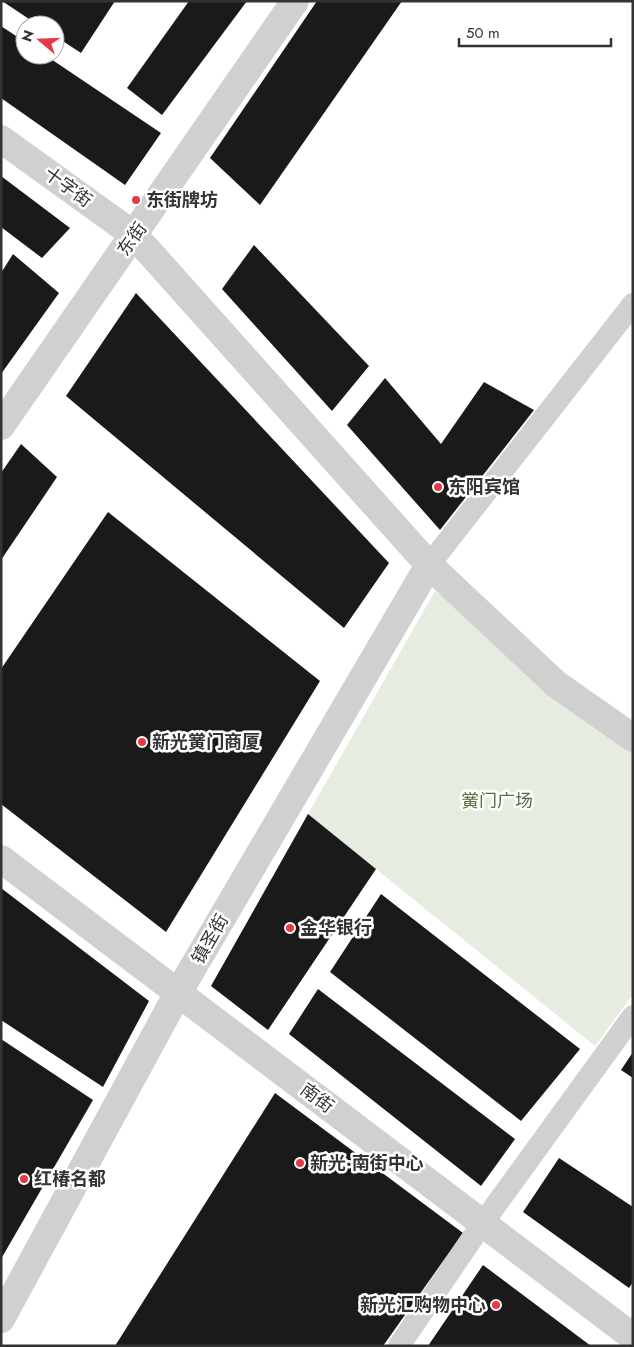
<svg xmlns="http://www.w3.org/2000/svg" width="634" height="1347" font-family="Jost,'Noto Sans SC',sans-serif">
  <rect width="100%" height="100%" fill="#fff"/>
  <path fill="#e6ecdf" d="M435,591l121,93 77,54v256l-38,52 -287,-232z"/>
  <g fill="#1a1a1a">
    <path d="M2,1h113l-34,52 -26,-17v-11h-17z"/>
    <path d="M189,1h58l-85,114 -35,-27z"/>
    <path d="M317,1h85l-142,204 -50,-47z"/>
    <path d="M1,26l24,16v13h20l116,78 -36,52 -124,-87z"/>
    <path d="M1,176l69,52 -28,30 -41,-31z"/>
    <path d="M254,245l115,121 -37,45 -110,-122z"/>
    <path d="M13,254l46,39 -58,81v-101z"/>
    <path d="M136,293l253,270 -45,65 -278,-232z"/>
    <path d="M385,378l56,66 43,-62 50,28 -94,120 -93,-105z"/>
    <path d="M21,444l36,33 -56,83v-87z"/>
    <path d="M108,512l212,169 -154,251 -165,-128v-135z"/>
    <path d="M308,814l68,55 -108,161 -57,-44z"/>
    <path d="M1,888l148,113 -46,86 -102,-67z"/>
    <path d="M381,894l199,155 -59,72 -191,-149z"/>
    <path d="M318,989l197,150 -34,47 -192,-152z"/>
    <path d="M1,1039l92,61 -92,159z"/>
    <path d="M633,1052v26l-12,-8z"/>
    <path d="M275,1093l188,140 -80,113h-268z"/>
    <path d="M559,1158l74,49v75l-4,6 -106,-76z"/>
    <path d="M483,1265l108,81h-163z"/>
  </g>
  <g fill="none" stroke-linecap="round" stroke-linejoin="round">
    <g stroke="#d0d0d0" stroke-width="22">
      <path d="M429,565l204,-261"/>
      <path d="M399,1346l83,-122 151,-208"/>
    </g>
    <g stroke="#d0d0d0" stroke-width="28">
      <path d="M1,139l133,96 295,330 127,119 77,54"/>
      <path d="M1,426l294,-425"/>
      <path d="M1,859l632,478"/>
      <path d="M1,1319l177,-326 251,-428"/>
    </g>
  </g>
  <g fill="#e63946" stroke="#fff" stroke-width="2">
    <circle cx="136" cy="200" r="5"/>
    <circle cx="438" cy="487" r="5"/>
    <circle cx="142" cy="742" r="5"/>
    <circle cx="290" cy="928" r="5"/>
    <circle cx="300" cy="1163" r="5"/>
    <circle cx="24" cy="1179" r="5"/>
    <circle cx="496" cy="1305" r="5"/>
  </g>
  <g text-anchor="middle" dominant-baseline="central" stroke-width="5" stroke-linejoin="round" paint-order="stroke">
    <g font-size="18" fill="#333" stroke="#fff">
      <text transform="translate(68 187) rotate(36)">十字街</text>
      <text transform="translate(132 239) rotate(-55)">东街</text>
      <text transform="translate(210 939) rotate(-60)">镇圣街</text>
      <text transform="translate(317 1098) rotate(37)">南街</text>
    </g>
    <g font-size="18" font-weight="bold" fill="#333" stroke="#fff" text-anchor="start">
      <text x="146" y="200">东街牌坊</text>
      <text x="448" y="487">东阳宾馆</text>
      <text x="152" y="742">新光黉门商厦</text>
      <text x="300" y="928">金华银行</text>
      <text x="310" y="1163">新光·南街中心</text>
      <text x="34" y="1179">红椿名都</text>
      <text x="486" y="1305" text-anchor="end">新光汇购物中心</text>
    </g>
    <g font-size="18" fill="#56703f" stroke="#fff">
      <text x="497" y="801">黉门广场</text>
    </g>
  </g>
  <rect width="634" height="1347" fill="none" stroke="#333333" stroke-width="5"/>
  <g transform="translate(40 40) rotate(289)"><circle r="24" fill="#ffffff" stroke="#adadad"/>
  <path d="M0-4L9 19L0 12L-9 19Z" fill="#e63946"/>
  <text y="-8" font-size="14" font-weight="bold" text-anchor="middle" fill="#333333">N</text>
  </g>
  <path d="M459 38v8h152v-8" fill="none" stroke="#333333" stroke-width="2.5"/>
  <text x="466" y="38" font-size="15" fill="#333333" stroke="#ffffff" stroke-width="4" paint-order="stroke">50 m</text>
</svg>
